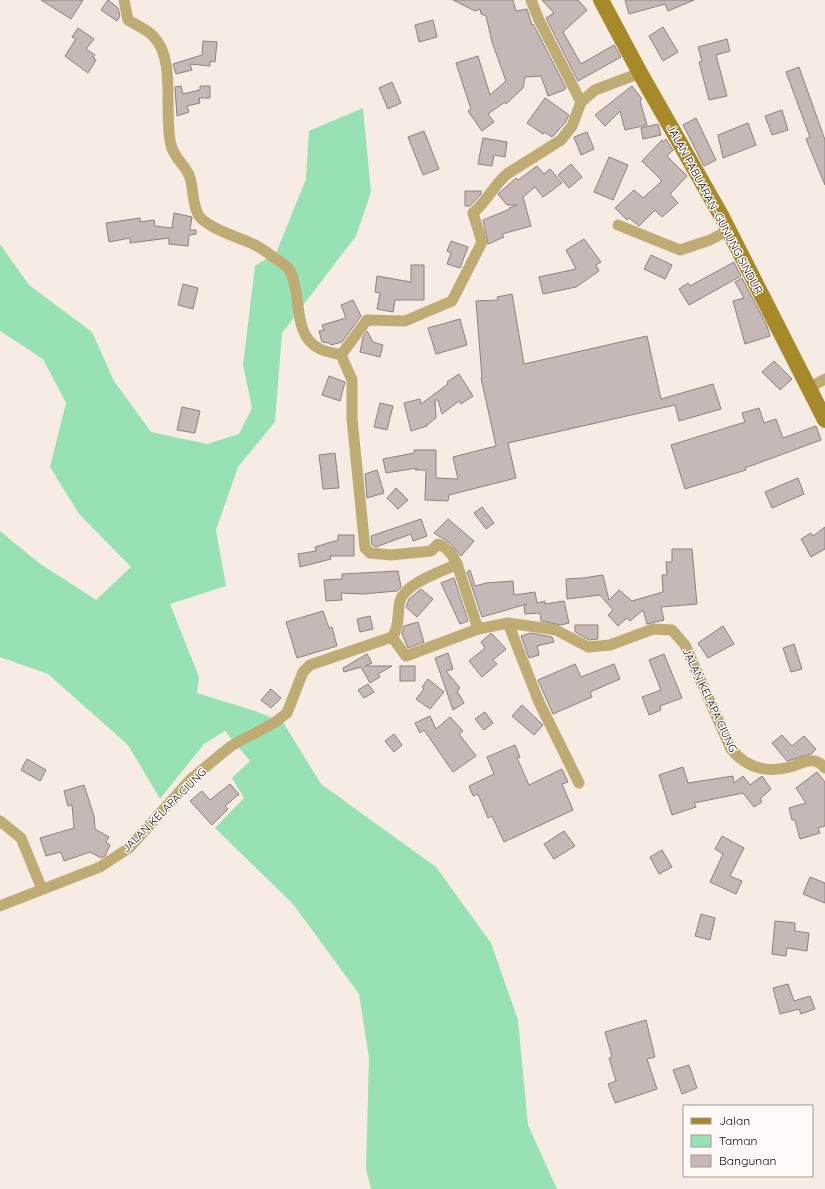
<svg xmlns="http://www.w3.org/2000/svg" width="825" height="1189" font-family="Quicksand,sans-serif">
  <rect width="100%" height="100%" fill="#f7ece4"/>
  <path fill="#98e1b5" d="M363,108l8,84 -15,44 -74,97 -7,89 -37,45 -22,63 10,56 -56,18 29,73 -2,16 58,18 28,11 38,62 115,83 55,76 27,77 10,105 29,64h-186l-5,-20 3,-112 -10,-63 -66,-90 -78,-76 29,-30 -12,-20 18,-17 -25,-30 -21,13 -44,55 -32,-54 -80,-71 -48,-17v-126l39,32 57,37 35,-33 -52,-53 -29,-47 16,-64 -23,-44 -43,-28v-87l29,41 63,47 22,49 37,51 56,12 32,-10 13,-26 -9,-43 12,-99 21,-13 30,-74 3,-48z"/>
  <g fill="#c5b8b6" stroke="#8d817f">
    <path d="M41,0h42l-12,19z"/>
    <path d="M108,0l10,8 2,8 -3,5 -16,-11z"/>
    <path d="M453,0h60l3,11 11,-2 5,16 1,-1 33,64 -2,2 -16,6 -7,-20 -16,1 -2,11 -17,16 -1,-2 -17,12 6,8 -12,9 -14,-20 3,-2 -15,-46 22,-7 12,39 16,-14 -14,-39 -6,-26 -5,-2 -1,-5 -5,2z"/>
    <path d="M542,0h36l9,10 -24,22 18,32 33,-19 7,12 -43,24 -32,-63 8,-5z"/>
    <path d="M625,0h69l-26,11 -3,-7 -36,10z"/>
    <path d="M433,20l4,17 -18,5 -4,-17z"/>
    <path d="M663,27l15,25 -15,9 -14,-25z"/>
    <path d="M78,28l16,11 -8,10 9,6 -2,3 3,2 -8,13 -23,-17 11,-17 -4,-2z"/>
    <path d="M727,39l3,12 -14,4 11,41 -18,4 -10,-38 3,-1 -4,-14z"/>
    <path d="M203,41l14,1 -2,20 -5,-1v5l-20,-2 2,6 -16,4 -3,-10 29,-9z"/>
    <path d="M799,67l26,73v45l-19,-46 4,-2 -24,-65z"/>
    <path d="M392,82l9,21 -13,6 -9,-21z"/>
    <path d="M181,86l2,8 17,-4v-4h10v12h-11l1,5 -13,3 2,6 -12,4 -2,-29z"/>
    <path d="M632,86l10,13 -2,2 7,24 -22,5 -5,-19 -15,15 -10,-11z"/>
    <path d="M545,98l24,17 -4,8 -13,14 -8,-5 -1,2 -16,-11z"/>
    <path d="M782,110l6,20 -16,5 -7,-19z"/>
    <path d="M696,118l20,42 -12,6 -21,-41z"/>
    <path d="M748,123l8,22 -33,13 -5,-23z"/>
    <path d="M658,124l3,11 -18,4 -2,-11z"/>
    <path d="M424,131l15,38 -16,6 -15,-38z"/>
    <path d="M587,132l7,17 -13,6 -7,-18z"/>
    <path d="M483,138l24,4 -2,15 -11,-2 -2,11 -14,-2z"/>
    <path d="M666,139l7,11 -6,6 20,20 -17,18 8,9 -16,14 -7,-7 -16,16 -10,-8 -2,2 -12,-12 19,-18 9,8 19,-17 -20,-20 20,-21 1,2z"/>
    <path d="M609,157l19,8 -15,35 -19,-8z"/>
    <path d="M571,164l11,13 -13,11 -11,-13z"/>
    <path d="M537,166l7,8 6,-5 12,14 -19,14 -8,-10 -12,10 8,29 -29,8 2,3 -16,7 -5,-24 27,-11 -1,-1 8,-3h-10l-9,-11 18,-16 2,2z"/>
    <path d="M465,191h16v3l-11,12h-5z"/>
    <path d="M174,213l18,4 -2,13h6v4l-7,1 -1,11 -19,-2v-6l-39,5v-5l-21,4 -3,-19 34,-5v4l14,-2 1,6 17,2z"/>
    <path d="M584,239l17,23 -5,3 3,6 -23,16 -33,7 -4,-17 37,-8 -10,-19z"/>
    <path d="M451,241l17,6 -8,21 -13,-4 4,-11 -4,-2z"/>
    <path d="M651,255l21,10 -7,14 -21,-10z"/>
    <path d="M734,262l7,14 -52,29 -10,-16 9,-6 2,3z"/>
    <path d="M411,265h13v35h-29l-2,12 -16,-3 3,-16 -5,-1 2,-16 34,6z"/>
    <path d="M742,278l25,48 3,10 -25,8 -12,-43 11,-3 -9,-16z"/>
    <path d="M183,284l15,4 -5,21 -15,-4z"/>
    <path d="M512,294l12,70 123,-28 14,63 52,-15 8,25 -42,12 -4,-16 -167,38 8,35 -67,17 -1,6 -23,-1 1,-30h-11l2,-2 -31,5 -3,-14 31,-6v-3h22v28l22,1 -5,-22 43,-11 -15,-68h1l-6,-77 22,-1 -1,-3z"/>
    <path d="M353,300l8,16 -19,26 -11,3 -2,-2 -7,-1 -3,-11 5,-1 -2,-5 24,-7 -5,-13z"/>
    <path d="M460,319l7,26 -31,9 -8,-26z"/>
    <path d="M367,331l6,11 10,3 -3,12 -20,-5 3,-15z"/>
    <path d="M774,361l18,18 -12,11 -18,-18z"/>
    <path d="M459,374l14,22 -12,8 -2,-3 -17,13 -4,-14h-3l1,18 -9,7v1l-16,5 -7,-28 16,-4 1,5 27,-20 -1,-2z"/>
    <path d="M329,376l16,6 -5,19 -18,-6z"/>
    <path d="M380,403l13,3 -6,24 -13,-3z"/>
    <path d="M182,407l18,4 -5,22 -18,-3z"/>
    <path d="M759,408l5,15 12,-4 7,19 33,-12 5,14 -76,28 1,2 -61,19 -14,-44 74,-23 -3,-9z"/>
    <path d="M335,453l4,35 -16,1 -4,-34z"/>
    <path d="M377,470l7,23 -17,5 -2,-24z"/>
    <path d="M798,478l6,16 -32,14 -7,-16z"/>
    <path d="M396,488l12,12 -10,9 -11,-11z"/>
    <path d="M482,507l12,16 -8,6 -12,-16z"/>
    <path d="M421,519l6,17 -14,5 -2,-7 -35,13 -4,-2 -1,-9z"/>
    <path d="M448,519l26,22 -13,15 -10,-12 -17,-11z"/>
    <path d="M825,527v22l-14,8 -10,-18 10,-6 2,3z"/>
    <path d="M338,535h16v21h-24l1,3 -31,8 -2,-13 18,-3 -1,-4 23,-7z"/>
    <path d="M672,549h20l5,55 -36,3 3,13 -17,4 -4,-14 -13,11 -3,-3 -9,8 -10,-11 5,-5 -13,-15 -33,4 -1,-20 17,-1 20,-3 6,25 10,-10 13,11 31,-9 -1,-17h5l-1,-13h6z"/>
    <path d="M470,570l5,16 11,-3 27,-2 1,14 21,-3 2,11 8,-2v3l19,-3 5,22 -8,2 -20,-4 -1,-8 -15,1 -1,-8 3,-2 -45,13 -15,-45z"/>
    <path d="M398,571l3,16 -4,4 -34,3 -22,-1 1,7 -16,1 -2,-21 18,-1v-5z"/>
    <path d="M454,578l14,43 -8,3 -19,-41z"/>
    <path d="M421,589l12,10 -16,18 -11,-10 3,-8z"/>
    <path d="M323,611l6,17 3,-1 5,19 -40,12 -11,-36z"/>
    <path d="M370,616l3,13 -13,3 -3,-13z"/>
    <path d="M418,622l6,20 -16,6 -6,-14 2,-8z"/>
    <path d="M575,625h23v14l-9,1 -14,-8z"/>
    <path d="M723,626l11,18 -26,14 -10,-15z"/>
    <path d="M491,633l15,16 -13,11 4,4 -15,13 -13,-16 16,-13 -4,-6z"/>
    <path d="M531,633l21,4 2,5 -17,4 2,9 -10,3 -8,-22z"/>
    <path d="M794,644l8,25 -11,3 -8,-24z"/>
    <path d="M448,653l5,16 -7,2 14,17 -3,3 7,12 -11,7 -18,-52z"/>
    <path d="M367,654l5,9 -7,3h27l-14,8 2,3 -10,6 -9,-16 -17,5 -1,-4z"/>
    <path d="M664,654l18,44 -22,8 1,4 -12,5 -7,-18 19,-7 -12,-30z"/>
    <path d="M575,664l6,13 33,-13 6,15 -30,13 2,5 -39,17 -15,-34z"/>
    <rect x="400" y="666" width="15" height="15"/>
    <path d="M428,679l16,13 -14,17 -14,-10 8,-10 -2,-2z"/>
    <path d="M368,684l6,8 -10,6 -6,-8z"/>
    <path d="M271,689l10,9 -10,10 -10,-8z"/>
    <path d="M522,705l21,20 -9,10 -22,-19z"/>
    <path d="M485,712l8,11 -9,7 -9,-11z"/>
    <path d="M430,716l6,13 14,-12 13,14 -4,3 17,22 -23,16 -29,-42 -4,3 -5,-10z"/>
    <path d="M394,734l8,11 -8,7 -9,-11z"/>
    <path d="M782,735l10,11 12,-10 12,13 -5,5 -24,7 -15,-18z"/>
    <path d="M515,745l5,12 -3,1 12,27 33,-16 6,13 -6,2 11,26 -69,32 -12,-26 -4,2 -10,-24 -5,2 -4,-10 25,-12 -7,-17z"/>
    <path d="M27,759l19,11 -6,11 -19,-11z"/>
    <path d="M683,767l5,16 45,-7 1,7 9,-7 7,9 12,-9 9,13 -11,10 2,3 -8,5 -11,-14 -49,10 2,4 -24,8 -13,-40z"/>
    <path d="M817,772l8,10v44l-7,2 2,5 -20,6 -5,-19h-3l-3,-12 17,-5 -10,-15z"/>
    <path d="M230,784l9,10 -14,12 3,3 -16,16 -22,-24 12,-10 8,9z"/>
    <path d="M84,785l10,31 1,13 14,8 -3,5 4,3 -5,11 -4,2 -11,-6 -26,9 -3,-9 -15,4 -6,-18 34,-10 -2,-23 -4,1 -4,-15z"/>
    <path d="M564,831l11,15 -21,13 -10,-15z"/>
    <path d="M722,836l22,12 -14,28 12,5 -6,13 -26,-12 13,-28 -8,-5z"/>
    <path d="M662,850l10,17 -13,7 -9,-17z"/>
    <path d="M810,877l15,6v20l-22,-9z"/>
    <path d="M701,914l14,4 -5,22 -15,-4z"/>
    <path d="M775,921l20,2v8l14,2 -2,18 -20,-3 -1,8 -14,-2z"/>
    <path d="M788,984l6,17 16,-5 5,13 -14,5 -2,-5 -19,5 -7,-26z"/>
    <path d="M646,1020l9,37 -8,2 10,30 -42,14 -7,-19 8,-3 -7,-23 3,-1 -7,-25z"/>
    <path d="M689,1065l8,23 -15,6 -9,-24z"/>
  </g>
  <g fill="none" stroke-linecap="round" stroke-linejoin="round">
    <g stroke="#bfab74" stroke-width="11">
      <path d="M124,0l4,20c8,5 19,9 25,16 24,23 10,79 18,109 3,14 16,21 19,33 4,13 2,27 9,38 10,13 42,22 56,29 8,4 14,9 21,14 6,4 12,7 15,14 11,23 1,63 29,76 7,3 14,4 21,6l11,25v39l13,129 5,5 21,2 40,-4 7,-7c10,4 14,10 19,20"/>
      <path d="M531,0l8,20 42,82"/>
      <path d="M618,225l62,25 30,-10 19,-10"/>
      <path d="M341,355l26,-35 38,1 47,-20 30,-59 -9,-29c14,-12 21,-28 34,-39l54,-34 11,-14 9,-24 14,-12 45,-17"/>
      <path d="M809,388l16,-9"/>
      <path d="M508,623l31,79 40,81"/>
      <path d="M392,637l14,19 72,-27"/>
      <path d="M0,821l21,17 21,51"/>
      <path d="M0,906l100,-39 29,-19 62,-69 40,-33 43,-23 13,-10 16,-41 7,-7 82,-28c8,-9 5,-24 8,-36 5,-18 41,-29 57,-37l21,65 30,-6 48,7 32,17 22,-2 43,-16 19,1 13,15 46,104c15,19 36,24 59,18 6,-2 12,-5 18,-6 7,-1 13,2 17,7"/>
    </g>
    <path stroke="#a8892a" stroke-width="16" d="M601,0l39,73 82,144 103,203"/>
  </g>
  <g text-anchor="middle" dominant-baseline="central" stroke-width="3" stroke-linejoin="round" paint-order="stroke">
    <g font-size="11" fill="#0e0a08" stroke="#fffaf7">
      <text transform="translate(715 209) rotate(62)">JALAN PABUARAN–GUNUNG SINDUR</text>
      <text transform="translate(710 700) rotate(65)">JALAN KELAPA CIUNG</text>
      <text transform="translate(164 810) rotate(-45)">JALAN KELAPA CIUNG</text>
    </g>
  </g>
  <rect x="683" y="1105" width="130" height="72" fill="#fffaf7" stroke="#9f9a97"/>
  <rect x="691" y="1118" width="20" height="6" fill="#a8892a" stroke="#9f9a97"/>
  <text x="719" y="1125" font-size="12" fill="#0e0a08">Jalan</text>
  <rect x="691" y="1135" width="20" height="12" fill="#98e1b5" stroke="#9f9a97"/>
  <text x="719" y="1145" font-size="12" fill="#0e0a08">Taman</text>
  <rect x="691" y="1155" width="20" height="12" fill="#c5b8b6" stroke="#9f9a97"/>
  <text x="719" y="1165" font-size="12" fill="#0e0a08">Bangunan</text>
</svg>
